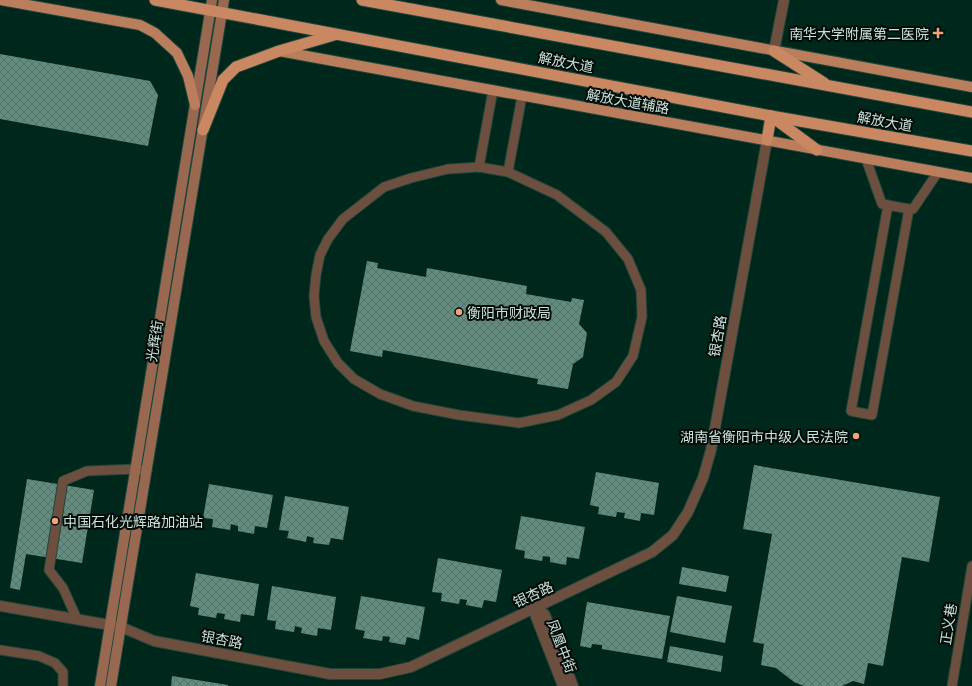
<svg xmlns="http://www.w3.org/2000/svg" width="972" height="686" font-family="Barlow,'Noto Sans SC',sans-serif">
  <defs>
    <pattern id="building-cross-hatch" width="8" height="8" patternUnits="userSpaceOnUse"><rect width="8" height="8" fill="#648c7e"/><path d="M0 0l8 8M0 8l8-8" fill="none" stroke="#567369"/></pattern>
  </defs>
  <rect width="100%" height="100%" fill="#00271c"/>
  <g fill="url(#building-cross-hatch)">
    <path d="M0,54l150,27 8,14 -10,51 -148,-27z"/>
    <path d="M367,261l11,2 -1,5 49,9 1,-9 100,18 -1,8 45,8 1,-4 12,2 -5,24 8,9 -4,24 -10,7 -5,25 -31,-5 1,-5 -155,-29 -1,7 -32,-6z"/>
    <path d="M754,465l186,32 -11,65 -27,-5 -19,109 -15,-3 -4,21 -11,-3 -11,5h-38l-10,-4 -18,-14 -15,-3 3,-21 -11,-2 19,-108 -29,-5z"/>
    <path d="M596,472l63,11 -5,32 -13,-2 -1,8 -16,-3 1,-5 -8,-1 -1,5 -18,-3 1,-7 -9,-2z"/>
    <path d="M27,479l67,11 -12,73 -56,-9 -6,36 -10,-2z"/>
    <path d="M209,484l64,11 -6,33 -12,-2 -1,8 -16,-3v-5l-7,-2 -1,6 -18,-3 1,-8 -10,-1z"/>
    <path d="M285,496l64,11 -6,33 -12,-2 -2,7 -16,-2 1,-5 -7,-2 -1,6 -19,-4 2,-7 -10,-1z"/>
    <path d="M521,516l64,11 -6,32 -12,-2 -1,8 -16,-3v-5l-7,-1 -1,5 -18,-3 1,-7 -10,-2z"/>
    <path d="M438,558l64,12 -6,32 -12,-2 -2,8 -16,-3 1,-5 -7,-1 -1,5 -18,-3 1,-8 -10,-1z"/>
    <path d="M682,567l47,9 -3,16 -47,-8z"/>
    <path d="M196,573l63,11 -5,32 -13,-2 -1,8 -16,-3 1,-5 -8,-1 -1,5 -18,-3 1,-7 -9,-2z"/>
    <path d="M272,586l64,11 -5,33 -13,-2 -1,8 -16,-3 1,-5 -7,-2 -1,6 -19,-3 1,-8 -9,-1z"/>
    <path d="M361,596l64,11 -6,33 -12,-3 -2,8 -16,-3 1,-5 -7,-1 -1,5 -19,-3 2,-7 -10,-2z"/>
    <path d="M677,596l55,10 -7,37 -55,-11z"/>
    <path d="M587,602l83,14 -8,43 -60,-10v-4l-10,-1 -1,4 -11,-2z"/>
    <path d="M670,646l53,10 -2,16 -54,-10z"/>
    <path d="M172,676l56,9v1h-57z"/>
  </g>
  <g fill="none" stroke-linecap="round" stroke-linejoin="round">
    <defs>
      <g id="service">
        <path d="M493,90l-14,77 29,5 14,-76"/>
        <path d="M866,159l16,45 27,5h4l25,-37"/>
        <path d="M479,167l-31,2 -37,9 -27,9 -41,32 -15,20 -8,16 -4,20 -2,21 2,21 8,24 14,22 16,16 26,15 33,12 46,9 60,8 39,-8 33,-15 25,-18 17,-26 9,-39 -1,-27 -13,-31 -22,-27 -49,-37 -49,-23"/>
        <path d="M888,205l-37,206 21,4 37,-206"/>
        <path d="M77,619l-14,-31 -14,-18 14,-89 24,-10 49,-2 11,2"/>
        <path d="M0,650l39,6 16,7 8,9v14"/>
        <path d="M952,686l20,-120"/>
      </g>
      <g id="tertiary">
        <path d="M774,51l10,-51"/>
        <path d="M0,606l121,21 33,14 176,33h50l31,-7 241,-115 21,-17 15,-23 15,-34 8,-28 56,-310"/>
        <path d="M537,607l8,8 28,71"/>
        <path d="M537,607l-1,10 27,69"/>
      </g>
      <g id="secondary">
        <path d="M100,686l112,-686"/>
        <path d="M111,686l113,-686"/>
      </g>
      <g id="primary">
        <path d="M0,0l140,25 15,8 22,20 11,23 7,29"/>
        <path d="M501,0l471,87"/>
        <path d="M279,51l693,127"/>
      </g>
      <g id="trunk">
        <path d="M155,0l616,116 201,35"/>
        <path d="M362,0l610,112"/>
        <path d="M774,51l50,32"/>
        <path d="M203,130l20,-50 13,-13 43,-16 55,-16"/>
        <path d="M767,140l4,-24 46,34"/>
      </g>
    </defs>
    <use href="#service" stroke="#21453a" stroke-width="11"/>
    <use href="#tertiary" stroke="#21453a" stroke-width="12"/>
    <use href="#secondary" stroke="#21453a" stroke-width="12"/>
    <use href="#primary" stroke="#21453a" stroke-width="12"/>
    <use href="#trunk" stroke="#21453a" stroke-width="13"/>
    <use href="#service" stroke="#6c4f3f" stroke-width="9"/>
    <use href="#tertiary" stroke="#6c4f3f" stroke-width="10"/>
    <use href="#secondary" stroke="#986950" stroke-width="10"/>
    <use href="#primary" stroke="#ba7e5c" stroke-width="10"/>
    <use href="#trunk" stroke="#c98762" stroke-width="11"/>
  </g>
  <g fill="#efa378" stroke="#010c08" stroke-width="1.5">
    <path d="M936 27h4v4h4v4h-4v4h-4v-4h-4v-4h4z"/>
    <circle cx="459" cy="312" r="4"/>
    <circle cx="856" cy="436" r="4"/>
    <circle cx="55" cy="521" r="4"/>
  </g>
  <g text-anchor="middle" dominant-baseline="central" stroke-width="4" stroke-linejoin="round" paint-order="stroke">
    <g font-size="14" fill="#cce1d9" stroke="#010c08" text-anchor="end">
      <text x="929" y="33">南华大学附属第二医院</text>
      <text x="467" y="312" text-anchor="start">衡阳市财政局</text>
      <text x="848" y="436">湖南省衡阳市中级人民法院</text>
      <text x="63" y="521" text-anchor="start">中国石化光辉路加油站</text>
    </g>
    <g font-size="14" fill="#cce1d9" stroke="#010c08">
      <text transform="translate(566 62) rotate(11)">解放大道</text>
      <text transform="translate(628 101) rotate(10)">解放大道辅路</text>
      <text transform="translate(885 121) rotate(10)">解放大道</text>
      <text transform="translate(717 336) rotate(-80)">银杏路</text>
      <text transform="translate(154 341) rotate(-81)">光辉街</text>
      <text transform="translate(533 594) rotate(-25)">银杏路</text>
      <text transform="translate(948 624) rotate(-81)">正义巷</text>
      <text transform="translate(222 639) rotate(11)">银杏路</text>
      <text transform="translate(562 646) rotate(69)">凤凰中街</text>
    </g>
  </g>
</svg>
